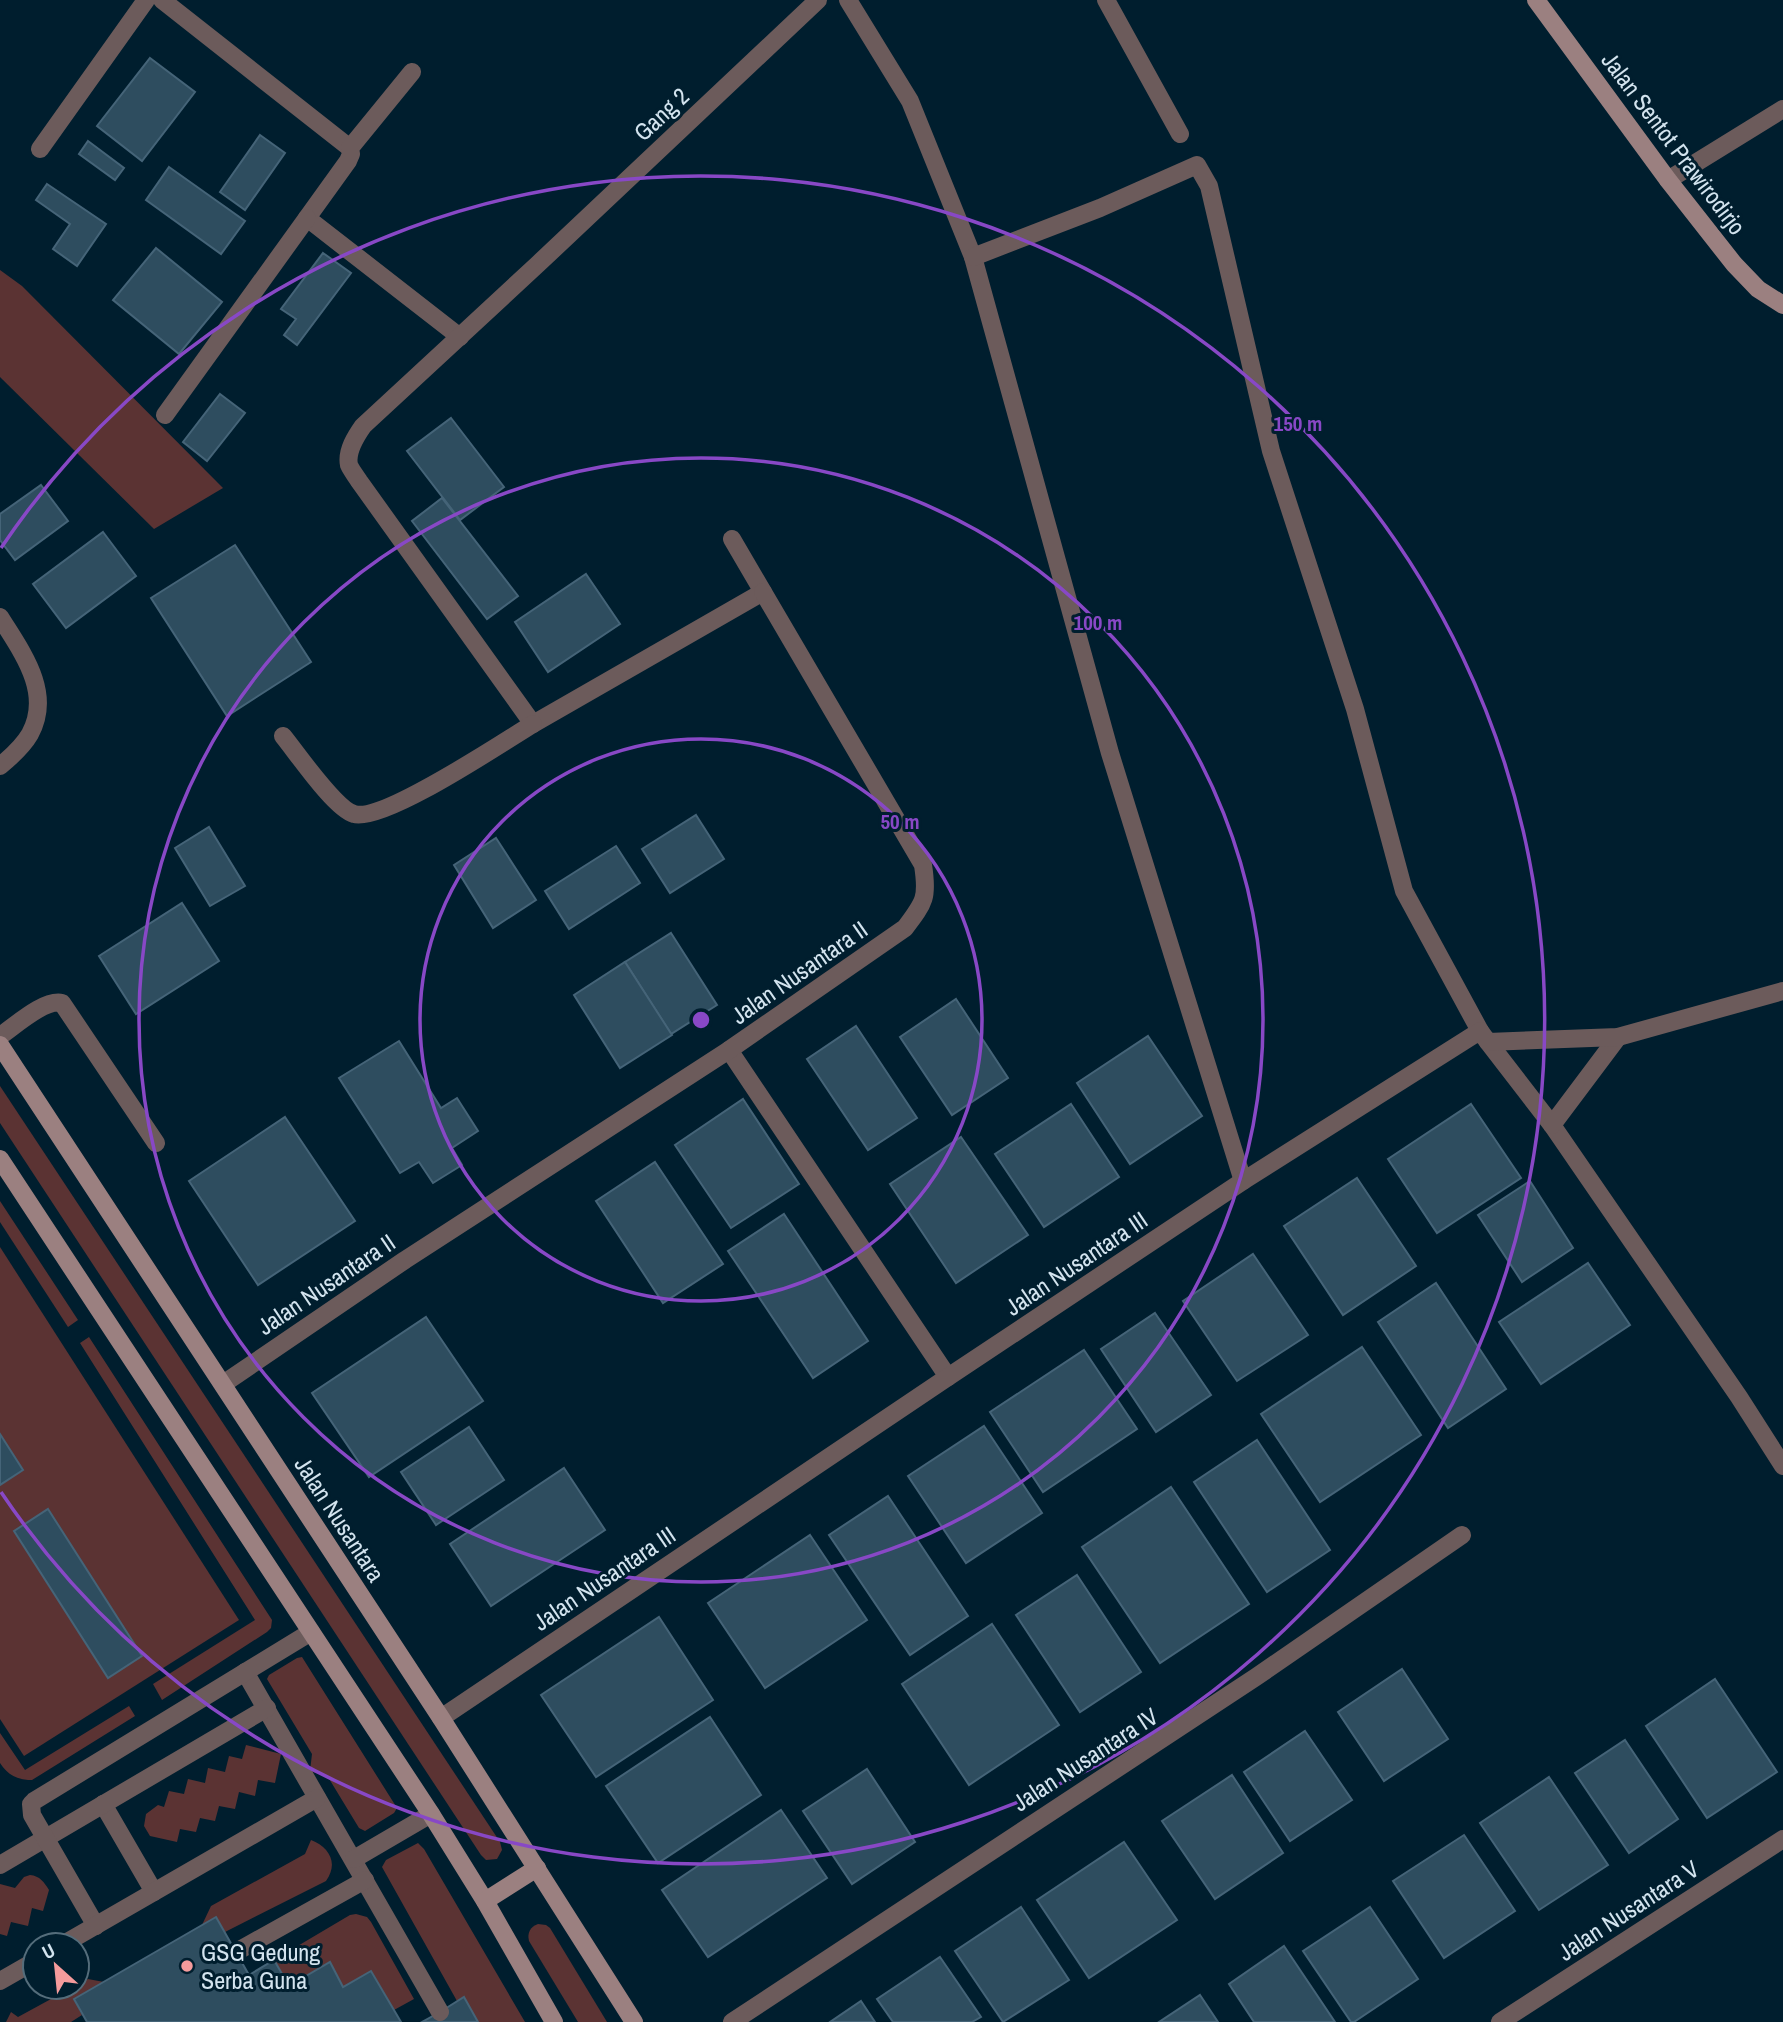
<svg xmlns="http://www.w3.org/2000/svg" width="1783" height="2022" font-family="'Archivo Narrow',sans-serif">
  <rect width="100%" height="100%" fill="#001e2e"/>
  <g fill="#5b3333">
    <path d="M0,270l22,16 201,202 -69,41 -154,-152z"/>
    <path d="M0,1086l500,756 2,8 -5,9 -11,1 -5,-5 -481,-732z"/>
    <path d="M0,1201l78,119 -10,7 -68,-105z"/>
    <path d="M0,1247l239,373 -215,136 -24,-37z"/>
    <path d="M89,1337l183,283 -1,8 -4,4 -105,68 -9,-16 102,-64 -175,-277z"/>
    <path d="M302,1657l95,151 -3,5 -29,18 -6,-3 -31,-51 -18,-6 2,-17 -45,-75 2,-4 28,-17z"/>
    <path d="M129,1706l6,10 -103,64c-15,0 -24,-5 -32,-17v-30l25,37z"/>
    <path d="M246,1745l35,9 -6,29 -17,-3 -3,16 -16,-4 -4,17 -16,-3 -4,15 -15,-3 -4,14 -16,-3 -3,13 -27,-6 -6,-10 2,-12 12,-9 6,2 5,-16 15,3 4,-15 17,4 3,-15 17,4 4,-16 13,3z"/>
    <path d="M311,1840c18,7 28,23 15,41l-101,51 -23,-7 9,-19 94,-52z"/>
    <path d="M418,1843l6,6 101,173h-47l-14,-25 -7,4 -75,-134 4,-7z"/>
    <path d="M30,1875c10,1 14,7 19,15l-6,21 -11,-3 -4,18 -17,-4 -4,14 -7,-2v-50l15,4 9,-11z"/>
    <path d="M356,1914l11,3 4,5 43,77 -20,11 -23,-39 -28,16 -14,-25 -40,24 -15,-26 76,-45z"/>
    <path d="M538,1924l8,1 4,3 57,94h-29l-49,-81c-2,-8 1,-14 9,-17z"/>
    <path d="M88,1979l16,3 -30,17 8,16 -11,7h-65l5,-10 7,5 55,-30h4v-2z"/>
  </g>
  <g fill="#2e4d5f" stroke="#456478" stroke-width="2">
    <path d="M150,58l45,34 -53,69 -45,-35z"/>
    <path d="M260,135l25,18 -40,57 -25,-18z"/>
    <path d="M88,141l36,27 -9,12 -36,-26z"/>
    <path d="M169,167l76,54 -24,33 -75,-54z"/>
    <path d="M47,184l59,40 -29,42 -24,-17 17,-25 -34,-24z"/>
    <path d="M156,248l66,54 -43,52 -66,-54z"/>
    <path d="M323,253l28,20 -54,72 -13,-10 12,-16 -15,-10z"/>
    <path d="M220,394l25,19 -38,48 -24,-19z"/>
    <path d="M451,418l53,69 -44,33 -53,-69z"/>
    <path d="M41,485l27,36 -53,39 -15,-20v-26z"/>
    <path d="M442,498l76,98 -31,23 -75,-98z"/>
    <path d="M103,532l33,44 -70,52 -33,-44z"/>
    <path d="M235,545l76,117 -84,54 -76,-118z"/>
    <path d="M586,574l34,50 -72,48 -33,-50z"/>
    <path d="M696,815l28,44 -54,34 -28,-44z"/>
    <path d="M209,827l36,59 -35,20 -35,-58z"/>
    <path d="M496,838l40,62 -43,28 -39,-63z"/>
    <path d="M616,846l24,37 -71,46 -24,-38z"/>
    <path d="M182,903l37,58 -83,53 -37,-58z"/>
    <path d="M671,933l46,72 -46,29 -46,-72z"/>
    <path d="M625,962l47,73 -52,33 -46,-73z"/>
    <path d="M956,999l52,79 -56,37 -52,-78z"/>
    <path d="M856,1026l61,92 -49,32 -61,-91z"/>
    <path d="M1148,1036l54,80 -72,48 -53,-81z"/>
    <path d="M399,1041l42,67 16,-10 21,33 -26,17 10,17 -29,18 -14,-21 -19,11 -61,-95z"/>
    <path d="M743,1099l56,85 -68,44 -56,-83z"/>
    <path d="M1071,1104l48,73 -75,50 -49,-73z"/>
    <path d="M1471,1104l50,74 -84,55 -49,-74z"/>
    <path d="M285,1117l70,104 -97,64 -69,-104z"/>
    <path d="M961,1137l67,98 -72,48 -66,-99z"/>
    <path d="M655,1162l68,102 -60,39 -67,-102z"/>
    <path d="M1357,1178l59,88 -73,49 -59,-89z"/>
    <path d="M1530,1181l43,67 -51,34 -44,-67z"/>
    <path d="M784,1214l84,127 -55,37 -85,-127z"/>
    <path d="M1253,1254l55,81 -71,46 -54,-80z"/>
    <path d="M1588,1263l42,62 -89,59 -42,-62z"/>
    <path d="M1436,1283l70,106 -58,39 -70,-106z"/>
    <path d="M1155,1313l56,82 -55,37 -55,-83z"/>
    <path d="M426,1317l57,84 -114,76 -57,-84z"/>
    <path d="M1362,1347l59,88 -101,67 -59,-88z"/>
    <path d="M1084,1350l53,79 -94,63 -53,-80z"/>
    <path d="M984,1426l58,87 -76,50 -58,-87z"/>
    <path d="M469,1427l35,53 -68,45 -35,-53z"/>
    <path d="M0,1434l23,36 -23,15z"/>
    <path d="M1257,1440l73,110 -63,42 -73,-110z"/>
    <path d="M564,1468l41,62 -114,76 -41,-62z"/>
    <path d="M1171,1487l78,117 -89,59 -78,-116z"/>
    <path d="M888,1496l80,120 -58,39 -81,-120z"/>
    <path d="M48,1509l94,147 -34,22 -94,-147z"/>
    <path d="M810,1535l57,85 -102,68 -57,-85z"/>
    <path d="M1077,1575l64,97 -61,40 -64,-97z"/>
    <path d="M659,1617l54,83 -117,77 -55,-82z"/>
    <path d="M992,1624l67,101 -90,60 -67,-101z"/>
    <path d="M1402,1669l46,70 -64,42 -46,-69z"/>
    <path d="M1715,1679l62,93 -70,46 -61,-92z"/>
    <path d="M710,1717l51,78 -103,68 -52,-77z"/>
    <path d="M1305,1731l47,69 -62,41 -46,-69z"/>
    <path d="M1625,1740l53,79 -49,34 -54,-80z"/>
    <path d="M867,1769l48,73 -63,42 -49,-73z"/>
    <path d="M1232,1775l51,78 -68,46 -53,-78z"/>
    <path d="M1549,1777l59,88 -69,45 -59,-87z"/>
    <path d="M781,1810l46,68 -119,79 -46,-67z"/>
    <path d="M1464,1835l51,76 -71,47 -51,-77z"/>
    <path d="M1124,1842l53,78 -88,58 -52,-78z"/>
    <path d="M1021,1907l48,73 -66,42 -48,-71z"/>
    <path d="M1370,1907l48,72 -64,43h-3l-48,-71z"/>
    <path d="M216,1917l33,58 25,-15 15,26 41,-24 13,25 28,-16 30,51h-314l-13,-23z"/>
    <path d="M1284,1946l51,76h-81l-25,-38z"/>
    <path d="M940,1957l41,60 -9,5h-79l-16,-23z"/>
    <path d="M1200,1995l18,27h-59z"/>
    <path d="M464,1997l14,25h-56l18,-10z"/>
    <path d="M861,2001l14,21h-45z"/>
  </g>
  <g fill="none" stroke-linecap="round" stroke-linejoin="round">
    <g stroke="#6c5b5b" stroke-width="18">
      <path d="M0,617c21,34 53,75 30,117 -7,12 -19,23 -30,32"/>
      <path d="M0,1036c15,-10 44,-37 62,-33l94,140"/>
      <path d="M245,1672l195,340"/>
      <path d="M103,1804l51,88"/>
      <path d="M354,1859l77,-45"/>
      <path d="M0,1865l267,-157"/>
      <path d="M96,1926l-64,-111 -1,-11 3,-3 277,-169"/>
      <path d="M62,1945l255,-147"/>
      <path d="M236,1952l129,-72"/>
      <path d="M0,1981l35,-20"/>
    </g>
    <g stroke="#6c5b5b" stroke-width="18">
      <path d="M162,0l188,148"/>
      <path d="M848,0l62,101 63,156 137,496 133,428"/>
      <path d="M1106,0l74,134"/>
      <path d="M412,72l-62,76 1,6 -3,7 -41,57 153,119"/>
      <path d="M40,149l106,-149"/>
      <path d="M1668,180l115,-71"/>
      <path d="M973,257l127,-49 97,-43 12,21 62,265 84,258 49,182 76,140"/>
      <path d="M165,415l142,-197"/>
      <path d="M732,539l31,53 -230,132 -174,-243c-3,-5 -8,-11 -10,-16 -3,-14 7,-29 14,-39l175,-162 280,-264"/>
      <path d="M283,736c14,17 52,73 71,78 29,9 149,-72 179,-90"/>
      <path d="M1488,1042l64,83 187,272 44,69"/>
      <path d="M729,1050l219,327"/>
      <path d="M1552,1125l66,-88"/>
      <path d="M223,1384l182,-124 324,-210 176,-122c20,-26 23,-31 18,-63l-160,-273"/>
      <path d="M441,1718l507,-341 295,-196 237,-150 8,11 130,-5 165,-46"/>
      <path d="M732,2022l524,-345 206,-142"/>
      <path d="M1500,2022l283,-183"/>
    </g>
    <g stroke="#9b8080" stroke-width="18">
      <path d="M1536,0l132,180 66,84 24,25 25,16"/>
      <path d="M0,1045l441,673 193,304"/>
      <path d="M0,1159l431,655 54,87 69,121"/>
      <path d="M485,1901l52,-33"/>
    </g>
  </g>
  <g fill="none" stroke="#8848c6" stroke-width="3.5">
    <circle cx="701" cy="1020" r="281"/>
    <circle cx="701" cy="1020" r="562"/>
    <path d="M1 548A844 844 0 1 1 1 1492"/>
  </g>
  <circle fill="#f59b9c" stroke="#001e2e" stroke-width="2.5" cx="187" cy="1966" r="7"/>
  <g text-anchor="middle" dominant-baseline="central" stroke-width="6" stroke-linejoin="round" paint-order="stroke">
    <g font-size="24" fill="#d3e4ef" stroke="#001e2e">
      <text transform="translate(661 114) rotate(-43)">Gang 2</text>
      <text transform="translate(1674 143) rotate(53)">Jalan Sentot Prawirodirjo</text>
      <text transform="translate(799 972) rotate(-35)">Jalan Nusantara II</text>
      <text transform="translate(1076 1263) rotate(-34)">Jalan Nusantara III</text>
      <text transform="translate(326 1284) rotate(-34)">Jalan Nusantara II</text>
      <text transform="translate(340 1519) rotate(57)">Jalan Nusantara</text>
      <text transform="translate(604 1578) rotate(-34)">Jalan Nusantara III</text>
      <text transform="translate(1085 1759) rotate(-33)">Jalan Nusantara IV</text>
      <text transform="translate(1628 1910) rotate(-33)">Jalan Nusantara V</text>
    </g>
    <g font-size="24" fill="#d3e4ef" stroke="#001e2e" text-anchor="start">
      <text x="201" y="1952">GSG Gedung<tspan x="201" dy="28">Serba Guna</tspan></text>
    </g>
  </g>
  <circle cx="701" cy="1020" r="10" fill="#8848c6" stroke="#001e2e" stroke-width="3.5"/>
  <g font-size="21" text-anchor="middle" font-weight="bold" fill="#8848c6" stroke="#001e2e" stroke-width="6" stroke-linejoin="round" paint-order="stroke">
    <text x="1298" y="431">150 m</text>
    <text x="1098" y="630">100 m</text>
    <text x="900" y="829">50 m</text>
  </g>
  <g transform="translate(56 1966) rotate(333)"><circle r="33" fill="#001e2e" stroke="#546d7b" stroke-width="2"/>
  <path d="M0-5L12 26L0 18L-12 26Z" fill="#f59b9c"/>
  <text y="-10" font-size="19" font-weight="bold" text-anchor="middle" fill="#d3e4ef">U</text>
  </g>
</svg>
